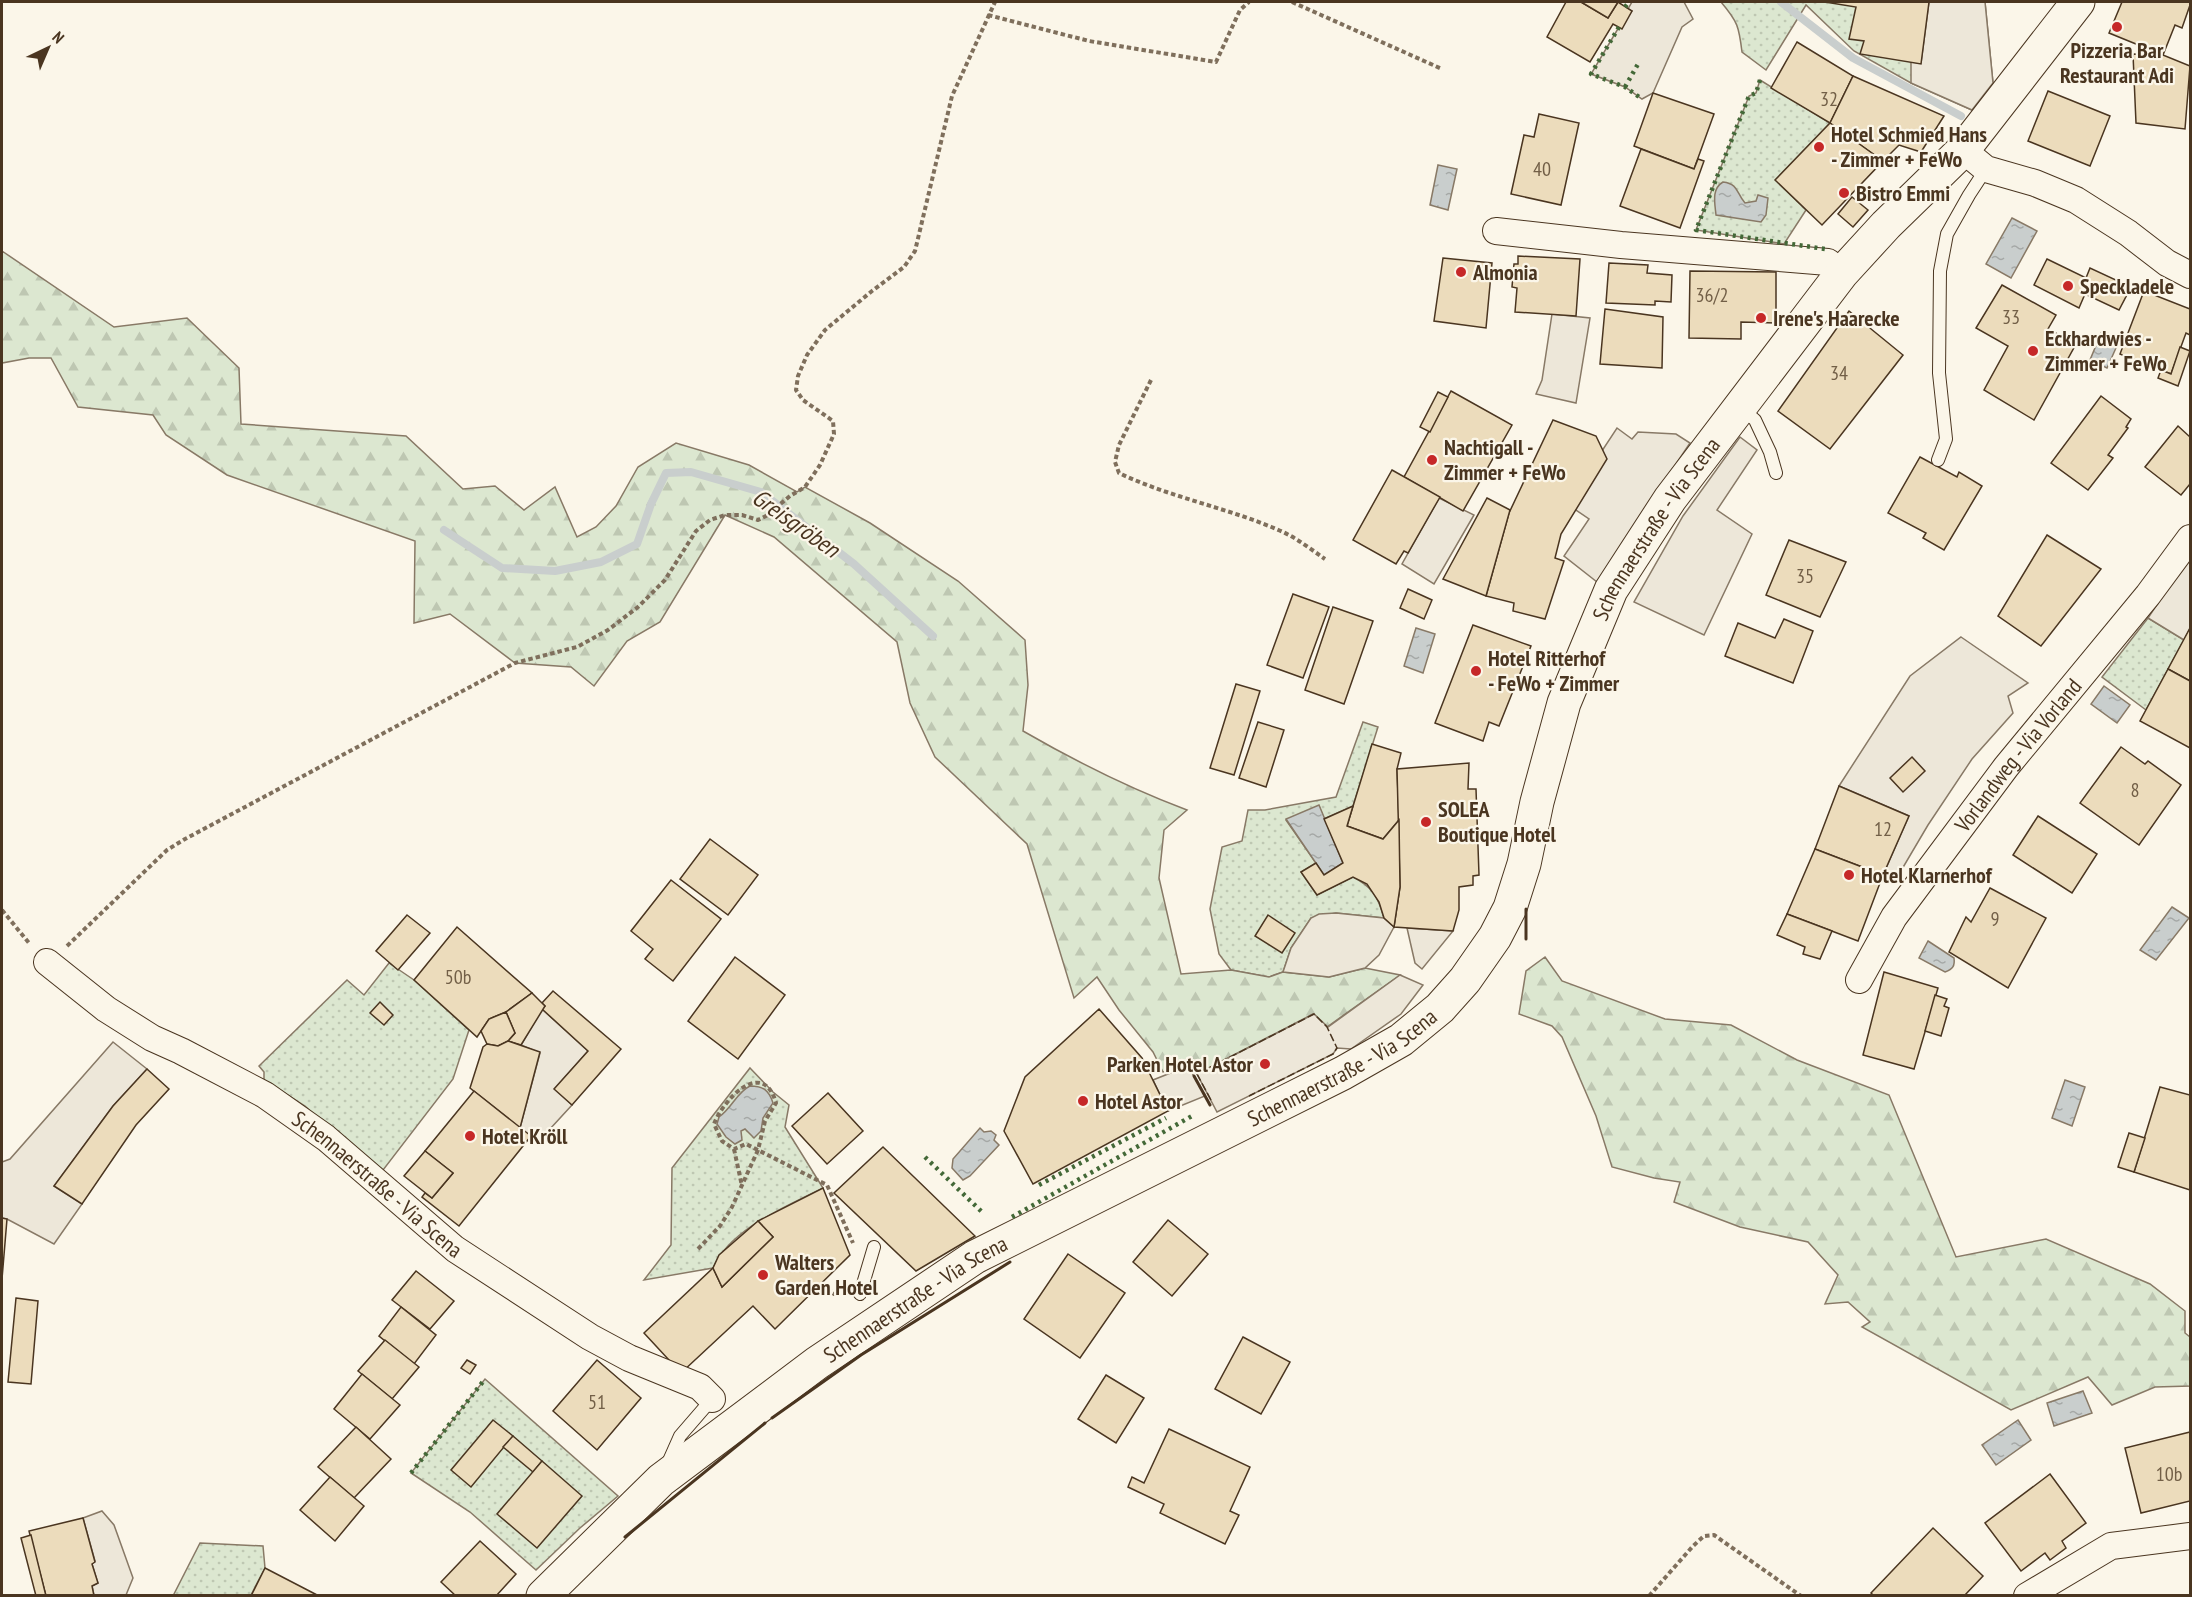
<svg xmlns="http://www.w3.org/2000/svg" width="2192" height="1597" font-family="'PT Sans Narrow',sans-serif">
  <defs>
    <pattern id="green-dots" width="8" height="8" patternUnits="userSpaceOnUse" patternTransform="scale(1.5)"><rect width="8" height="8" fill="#dce7d0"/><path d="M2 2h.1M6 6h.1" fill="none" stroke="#bec7b2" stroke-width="1.8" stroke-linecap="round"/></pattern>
    <pattern id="forest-firs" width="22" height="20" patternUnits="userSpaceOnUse" patternTransform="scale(1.5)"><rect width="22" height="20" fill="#dce7d0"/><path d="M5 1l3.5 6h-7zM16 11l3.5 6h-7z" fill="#bec7b2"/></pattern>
    <pattern id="water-ripples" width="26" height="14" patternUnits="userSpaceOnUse" patternTransform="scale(1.5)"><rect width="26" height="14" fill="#c9cecd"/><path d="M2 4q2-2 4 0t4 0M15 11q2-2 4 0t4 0" fill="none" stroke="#a5a8a6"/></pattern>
  </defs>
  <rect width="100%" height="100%" fill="#fbf6e9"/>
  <g fill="url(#green-dots)" stroke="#887966" stroke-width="1.5">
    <path d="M1721,2h264l8,81 -21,27 -61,-27 -57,-32 -48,-46 -40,65 -24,-18c-3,-25 -4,-30 -21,-50z"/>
    <path d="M1760,80l70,43 -54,57 30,30 -22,34 -88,-14 53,-134 7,-3z"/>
    <path d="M2148,618l36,22 -38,70 -44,-33z"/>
    <path d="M1363,722l15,5 -25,79 -29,13 -5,-13 -33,14 30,43 -15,9 16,23 36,-18c20,10 25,20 31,41l-48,-5 -25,5 -20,30 -8,24 -14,5 -38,-7 -12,-16 -9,-45 12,-62 20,-6 6,-31h17l71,-13z"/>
    <path d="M389,963l25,17 55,50 -16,49 -73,95 -75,-68 -41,-26v-8l-5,-6 88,-86 17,15z"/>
    <path d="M750,1068l23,24 16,13 -4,22 38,61c-37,19 -92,40 -110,80l-69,12 27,-35 1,-77z"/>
    <path d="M485,1379l133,117 -38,32 -44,42 -66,-58 -59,-39z"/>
    <path d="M200,1543l63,3 2,22 -14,27 -78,1z"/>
  </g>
  <g fill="url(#forest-firs)" stroke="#887966" stroke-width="1.5">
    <path d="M2,251l112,76 73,-9 52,50 2,56 165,12 57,53 32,-3 29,24 31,-23 22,50 19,-10 20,-21 22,-39 38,-24 73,22 48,27 8,-5 65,36 88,58 67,59 3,45 -5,46c52,30 108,58 164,79l-23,20 -5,48 22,96 50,-4 38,7 14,-5 46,5 36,-9 35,7 -73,52 -14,-13 -116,60 -9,-8 -25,6 -10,-20 -34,-42 -22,-33 -23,21 -47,-154 -92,-87 -25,-54 -13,-61 -123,-105 -49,-22 -65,107 -33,19 -33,45 -23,-19 -56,-4 -65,-49 -36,9 1,-82 -188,-66 -61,-40 -13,-20 -75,-8 -27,-49h-22l-27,5z"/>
    <path d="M1545,957l17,24 103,38 66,6 66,35 92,35 67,162 90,-18 104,45 35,27v22l5,4v49l-35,1 -43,18 -24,-28 -77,33 -149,-83 8,-5 -22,-20 -23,2 13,-29 -30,-33 -68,-15 -66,-25 6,-20 -26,-4 -42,-11 -16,-51 -34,-79 -10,-11 -33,-12 7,-43z"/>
  </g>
  <g fill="#ede7d9" stroke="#887966" stroke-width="1.5">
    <path d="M1632,2h52l9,17 -11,8 -29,66 -11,6 -17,-12 -34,-13 28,-47 13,-16 -4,-2z"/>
    <path d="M1929,2h56l8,81 -21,27 -61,-27v-21l10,1z"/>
    <path d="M1552,314l38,4 -14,85 -40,-9 6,-14z"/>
    <path d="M1617,428l15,11 6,-7 38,2 14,9 -93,139 -33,-26 25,-37 -22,-15z"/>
    <path d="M1740,437l17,13 -40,60 35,24 -48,101 -70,-33 49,-86z"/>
    <path d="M1439,498l35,17 -40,69 -32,-20z"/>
    <path d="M2190,555v73l-6,12 -36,-22z"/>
    <path d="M1961,637l67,46 -20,13 5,17 -41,46 -44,66 -33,56 -12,-6 26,-59 -70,-30 71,-110z"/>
    <path d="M1336,913l48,5 10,9 -15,28 -14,13 -36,9 -46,-5 8,-24 20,-30 8,-4z"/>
    <path d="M1407,928l46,3 -31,38 -7,-6z"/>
    <path d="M1400,975l23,10 -22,29 -50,35 -14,-1 -4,6 -116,58 -20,-38 117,-60 14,13z"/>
    <path d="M542,1009l46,42 -33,38 17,16 -34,37 -18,-14 20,-75 -19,-8z"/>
    <path d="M113,1042l34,27 -34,37 -59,80 28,18 -28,40 -47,-25 -5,-1v-56l8,-3z"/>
    <path d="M1188,1066l17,30 -37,15 -15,-31z"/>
    <path d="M102,1511l12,14 19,53 -7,17h-32l-2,-9 6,-3 -6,-19 3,-3 -12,-43z"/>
  </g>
  <g fill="url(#water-ripples)" stroke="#887966" stroke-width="1.5">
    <path d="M1438,165l19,4 -9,41 -18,-5z"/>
    <path d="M1723,182c16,2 13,11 22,21l11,-2 2,-6 10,3 -2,17 -5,7 -45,-7c-1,-11 -5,-26 7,-33z"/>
    <path d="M2012,218l25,13 -26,47 -25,-14z"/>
    <path d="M2102,331l18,8 -13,29 -17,-8z"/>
    <path d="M1416,628l19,6 -12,39 -19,-7z"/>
    <path d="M2104,686l26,19 -13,18 -26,-19z"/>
    <path d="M1319,805l24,58 -19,12 -38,-56z"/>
    <path d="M2172,907l17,11 -33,42 -16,-10z"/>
    <path d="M1928,941l26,17c1,8 -1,11 -9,14l-26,-14z"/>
    <path d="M2065,1080l20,7 -13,39 -20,-8z"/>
    <path d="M750,1086c13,0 19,4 23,17l-10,15 -2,13 -7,7 -9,-9 -4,2 1,9 -7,4 -9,-7 -9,-13 2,-7c13,-9 18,-25 31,-31z"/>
    <path d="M980,1128l4,4 7,-1 5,4 -2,5 5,5 -29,31 -7,4 -11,-12 1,-9z"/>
    <path d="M2083,1391l9,22 -38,13 -7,-23z"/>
    <path d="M2018,1420l13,20 -35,25 -14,-20z"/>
  </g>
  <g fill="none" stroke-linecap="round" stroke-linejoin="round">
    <g stroke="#c9cecd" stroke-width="8">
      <path d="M1781,2l72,56 108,58"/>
      <path d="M444,530l58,38 53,3 46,-9 36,-18 14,-40 15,-31 25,-1 70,20 93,72 79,72"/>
    </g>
  </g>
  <g fill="#ecdcbc" stroke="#4a3520" stroke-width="1.5">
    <path d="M1566,2h15l27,16 10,-16 14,9 -10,18 -9,-5 -23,38 -43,-25z"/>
    <path d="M1581,2h37l-10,16z"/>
    <path d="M1825,2h104l-8,62 -61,-10 4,-13 -15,-2 7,-32z"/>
    <path d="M2122,2h68v3l-8,23 -7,-3 -12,30 -54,-22z"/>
    <path d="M1797,42l56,34 -23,47 -59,-35z"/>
    <path d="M2133,54l30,1 27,11 -5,63 -49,-6z"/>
    <path d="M1853,76l91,40 -23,36 -22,-7 -16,16 -53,-38z"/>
    <path d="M2048,91l62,25 -20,50 -62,-25z"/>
    <path d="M1653,93l61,21 -20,55 -60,-23z"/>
    <path d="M1539,114l40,9 -18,82 -50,-11 13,-59 10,2z"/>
    <path d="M1830,123l53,38 -61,64 -47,-45z"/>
    <path d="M1641,149l53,20 4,-10 6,2 -24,67 -60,-22z"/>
    <path d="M1852,197l16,13 -15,17 -15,-13z"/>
    <path d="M1518,256l62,3 -4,57 -61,-4 2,-24 -5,-1 2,-23h4z"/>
    <path d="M1443,258l49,5 -6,65 -52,-7z"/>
    <path d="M2047,259l39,19 4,-10 41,19 -12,23 -34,-16 -6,14 -45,-23z"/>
    <path d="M1609,263l39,2 -1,8 25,2 -1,27 -16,-1v4l-49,-2z"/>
    <path d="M1690,271l86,1v51l-35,-1v17l-52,-1z"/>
    <path d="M2002,285l54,30 -8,14 28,15 -42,76 -50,-30 24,-44 -32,-18z"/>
    <path d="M2144,291l46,18v26l-4,-2 -15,41 -51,-20z"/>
    <path d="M1605,309l58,8 -1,51 -62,-4z"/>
    <path d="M1849,311l54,44 -73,94 -52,-38z"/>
    <path d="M2180,347l10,4 -12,35 -20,-8 3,-8 10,4z"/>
    <path d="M1451,391l61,34 -49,86 -59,-34z"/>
    <path d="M1438,392l10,5 -18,35 -10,-5z"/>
    <path d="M2101,396l30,23 -5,8 2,1 -20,27 5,3 -25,32 -37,-27z"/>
    <path d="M1553,420l43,16 11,23 -46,75 -6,24 9,3 -19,58 -32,-8 1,-8 -28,-7 23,-83z"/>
    <path d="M2178,426l12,11v47l-9,11 -36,-28z"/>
    <path d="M1920,457l37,20 2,-5 23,14 -38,64 -21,-12 3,-5 -38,-20z"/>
    <path d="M1392,470l48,27 -32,56 -4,-2 -8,13 -43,-24z"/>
    <path d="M1487,498l23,12 -24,86 -43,-17z"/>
    <path d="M2047,535l54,34 -60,77 -43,-30z"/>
    <path d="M1789,540l57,22 -26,55 -54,-22z"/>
    <path d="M1408,589l24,11 -8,19 -24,-11z"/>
    <path d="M1293,594l36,13 -26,71 -36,-13z"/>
    <path d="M1333,607l40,14 -29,83 -39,-14z"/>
    <path d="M1784,619l29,12 -20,52 -68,-27 13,-33 37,15z"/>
    <path d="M1473,625l58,21 -32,80 -10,-4 -6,19 -48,-18z"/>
    <path d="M2190,628v53l-22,-12z"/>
    <path d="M2168,669l22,12v67l-50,-27z"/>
    <path d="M1236,684l24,7 -26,84 -24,-7z"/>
    <path d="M1258,722l26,8 -18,57 -27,-9z"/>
    <path d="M1372,744l29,9 -4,16 2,51 -16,19 -36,-13z"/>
    <path d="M2121,747l24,17 3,-3 33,24 -42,60 -59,-42z"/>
    <path d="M1912,757l13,14 -22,21 -13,-14z"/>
    <path d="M1469,763l-1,26h8l3,86 -6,1v9l-14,2v23l-6,21 -59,-4 6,-40 -3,-118z"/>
    <path d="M1839,786l70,30 -26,59 -68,-26z"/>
    <path d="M1353,806l-6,20 36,13 16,-19 1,67 -6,40 -10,-9 -5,-16 -12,-18 -14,-7 -36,18 -16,-23 15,-9 8,12 19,-12 -19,-44z"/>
    <path d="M2038,816l59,38 -25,39 -59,-38z"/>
    <path d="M710,839l48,36 -30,40 -48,-36z"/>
    <path d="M1815,849l68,26 -25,66 -71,-27z"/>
    <path d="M671,880l50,39 -48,62 -28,-22 8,-10 -22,-18z"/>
    <path d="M1990,888l56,30 -38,70 -59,-36 17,-35 5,5z"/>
    <path d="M1787,914l45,17 -12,28 -17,-5 2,-7 -28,-12z"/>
    <path d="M407,915l23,18 -32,37 -22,-19z"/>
    <path d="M1268,915l27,18 -13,20 -27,-17z"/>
    <path d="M457,927l75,66 -26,19 -17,7 -12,18 -63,-57z"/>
    <path d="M735,957l50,38 -47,64 -50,-38z"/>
    <path d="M1884,972l54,16 -24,81 -51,-14z"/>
    <path d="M553,991l68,58 -49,56 -18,-16 34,-38 -46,-42 3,-3 -3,-3z"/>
    <path d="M532,993l13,13 -24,39 -13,-4 7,-8 -9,-21z"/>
    <path d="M1935,995l12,4 -3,7 5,2 -8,28 -16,-5z"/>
    <path d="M380,1002l13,13 -9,10 -14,-12z"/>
    <path d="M1099,1009l43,49 26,53 -135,73 -29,-53 21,-54z"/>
    <path d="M506,1012l9,21 -7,8 -10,5 -11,-2 -6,-13 8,-12z"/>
    <path d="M508,1041l32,11 -20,76 -50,-40 13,-41 4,-3 11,2z"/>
    <path d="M147,1069l22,20 -33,36 -54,79 -28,-18 59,-80z"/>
    <path d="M2160,1087l30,8v95l-56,-18z"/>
    <path d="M474,1091l57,45 -72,90 -37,-29 3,-4 7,5 21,-25 -28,-22z"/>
    <path d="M828,1093l35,38 -36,33 -35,-38z"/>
    <path d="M2129,1133l16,5 -11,34 -16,-5z"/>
    <path d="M883,1147l92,89 -59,35 -82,-78z"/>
    <path d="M425,1151l28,22 -21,25 -28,-22z"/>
    <path d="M823,1188l27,67 -75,74 -22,-23 -72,67 -37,-40 69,-65 9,19 51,-50 -15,-16z"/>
    <path d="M2,1218l5,1 -5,60z"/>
    <path d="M1168,1220l40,34 -36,42 -39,-34z"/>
    <path d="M758,1221l15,16 -51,50 -9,-19 6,-13z"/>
    <path d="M1068,1254l57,39 -45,65 -56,-39z"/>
    <path d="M416,1271l38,30 -24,28 -38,-29z"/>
    <path d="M16,1298l22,3 -7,83 -23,-2z"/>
    <path d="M401,1307l35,28 -22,29 -35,-28z"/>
    <path d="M1243,1337l47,25 -29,52 -46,-25z"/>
    <path d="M385,1340l34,27 -27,32 -34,-28z"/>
    <path d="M467,1360l9,5 -6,9 -9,-6z"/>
    <path d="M597,1360l44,38 -44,52 -44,-39z"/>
    <path d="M362,1374l38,31 -30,34 -36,-30z"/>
    <path d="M1106,1375l38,23 -28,45 -38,-24z"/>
    <path d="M493,1420l20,16 -42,51 -20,-17z"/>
    <path d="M356,1427l35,32 -37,39 -36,-31z"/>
    <path d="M1169,1429l81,38 -20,44 9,4 -14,29 -65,-31 4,-9 -36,-17 4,-10 12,6z"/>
    <path d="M2190,1432v69l-49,12 -16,-65z"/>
    <path d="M513,1436l29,25 -9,11 -30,-25z"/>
    <path d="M542,1461l40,35 -45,52 -40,-34z"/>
    <path d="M2050,1474l36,49 -24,18 4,7 -16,12 -5,-7 -24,18 -36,-48z"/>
    <path d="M330,1477l34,29 -29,35 -35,-31z"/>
    <path d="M83,1518l12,44 -3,2 6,19 -6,3 2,10h-48l-17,-65z"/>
    <path d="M1933,1528l50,48 -19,20h-90l-3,-3z"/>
    <path d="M31,1535l15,61h-10l-15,-58z"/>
    <path d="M480,1541l36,33 -20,22h-40l-15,-14z"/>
    <path d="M265,1568l54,28h-68z"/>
  </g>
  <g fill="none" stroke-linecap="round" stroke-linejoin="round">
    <defs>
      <g id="lane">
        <path d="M1740,407l15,13 15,32 6,21"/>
        <path d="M1938,460l8,-21 -7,-66 1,-102 7,-37 22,-39 17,-26"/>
        <path d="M860,1294l14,-47"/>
        <path d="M668,1463l12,-27 32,-37"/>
      </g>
      <g id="street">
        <path d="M1963,150l23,19 49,14 41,17 52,33 39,30 23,12"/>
        <path d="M1496,231l125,14 207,17 14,11"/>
        <path id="s1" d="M47,962l59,47 46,29 29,13 84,44 61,43 129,111 135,88 39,21 71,29 12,12"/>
        <path id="s2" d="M1859,980l35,-63 112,-150 142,-172 42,-57"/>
        <path d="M2027,1596l84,-50 79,-10"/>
      </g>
      <g id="secondary">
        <path id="s3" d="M543,1596l118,-116 156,-117 158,-106 368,-184 58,-33 39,-32 25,-28 30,-43 15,-29 14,-44 13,-62 27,-99 47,-113 59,-91 172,-226 44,-48 77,-75 115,-148"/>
      </g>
    </defs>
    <use href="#lane" stroke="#4a3520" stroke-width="14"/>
    <use href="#street" stroke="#4a3520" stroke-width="28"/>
    <use href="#secondary" stroke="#4a3520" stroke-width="35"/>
    <g stroke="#7f6f5c" stroke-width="4" stroke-dasharray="4.5 3" stroke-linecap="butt">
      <path d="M1292,2l150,67"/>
      <path d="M988,15l101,26 127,21 24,-52 9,-8"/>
      <path d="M1151,380l-32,65 -4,17 4,11c52,25 111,35 164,59 15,7 29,18 42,27"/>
      <path d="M2,910l27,33"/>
      <path d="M67,946l100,-96 18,-11 330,-176 62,-16 31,-17 30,-23 27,-27 31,-49 14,-11 15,-5h17l16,5 8,-4 24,-20 15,-9 15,-22 14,-31 -1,-13 -30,-21 -7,-10 2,-14 9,-21 18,-25 47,-39 32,-24 11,-16 37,-155 43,-94"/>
      <path d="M734,1149l8,37"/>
      <path d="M698,1249l22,-23 12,-19 26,-57 7,-29 11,-18c-13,-46 -53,-3 -62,21l8,17 12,8 12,-5 81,41 26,58"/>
      <path d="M822,1283l12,11 6,-4"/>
      <path d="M1445,1596h18"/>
      <path d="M1649,1596l44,-50 11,-10 10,-1 87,61"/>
    </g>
    <use href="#lane" stroke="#fbf6e9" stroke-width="12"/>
    <use href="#street" stroke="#fbf6e9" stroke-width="26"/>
    <use href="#secondary" stroke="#fbf6e9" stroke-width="33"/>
    <g stroke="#436837" stroke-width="4.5" stroke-dasharray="3 4.5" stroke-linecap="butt">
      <path d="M1625,7l4,-5"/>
      <path d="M1619,27l-28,47 34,13 17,12"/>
      <path d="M1760,80l-4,13 -7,3 -53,134 129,19"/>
      <path d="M1625,87l13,-23"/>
      <path d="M925,1157l58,56"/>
      <path d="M1039,1185l127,-67"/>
      <path d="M1012,1217l180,-101"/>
      <path d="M411,1473l74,-94"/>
    </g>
    <path stroke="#4a3520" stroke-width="1.5" stroke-dasharray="8 3" stroke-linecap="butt" d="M1211,1100l-14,-26 117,-60 13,13 10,21 -4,6 -84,42"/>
    <g stroke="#4a3520" stroke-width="3">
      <path d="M1526,909v30"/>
      <path d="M1194,1076l16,29"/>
      <path d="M772,1418l89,-63 149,-93"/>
      <path d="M625,1537l140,-114"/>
    </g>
  </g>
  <g fill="#c62828" stroke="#fbf6e9" stroke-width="2">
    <circle cx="2117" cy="27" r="6"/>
    <circle cx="1819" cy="147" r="6"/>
    <circle cx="1844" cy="193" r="6"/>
    <circle cx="1461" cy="272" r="6"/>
    <circle cx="2068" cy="286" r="6"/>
    <circle cx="1761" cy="318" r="6"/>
    <circle cx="2033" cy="351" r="6"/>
    <circle cx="1432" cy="460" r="6"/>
    <circle cx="1476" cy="671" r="6"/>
    <circle cx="1426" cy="822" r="6"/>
    <circle cx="1849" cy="875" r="6"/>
    <circle cx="1265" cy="1064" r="6"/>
    <circle cx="1083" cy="1101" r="6"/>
    <circle cx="470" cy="1136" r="6"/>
    <circle cx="763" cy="1275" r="6"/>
  </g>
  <g text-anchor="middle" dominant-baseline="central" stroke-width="4.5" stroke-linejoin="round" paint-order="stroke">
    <g font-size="20" fill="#725f47">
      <text x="1829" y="99">32</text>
      <text x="1542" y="169">40</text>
      <text x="1712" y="295">36/2</text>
      <text x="2011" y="317">33</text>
      <text x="1839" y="373">34</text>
      <text x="1805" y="576">35</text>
      <text x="2135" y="790">8</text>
      <text x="1883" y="829">12</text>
      <text x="1995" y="919">9</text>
      <text x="458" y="977">50b</text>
      <text x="597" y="1402">51</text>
      <text x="2169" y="1474">10b</text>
    </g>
    <g font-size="22" font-weight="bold" fill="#4a3520" stroke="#fbf6e9" text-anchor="start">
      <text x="2117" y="50" text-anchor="middle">Pizzeria Bar<tspan x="2117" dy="25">Restaurant Adi</tspan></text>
      <text x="1831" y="134">Hotel Schmied Hans<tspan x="1831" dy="25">- Zimmer + FeWo</tspan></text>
      <text x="1856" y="193">Bistro Emmi</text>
      <text x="1473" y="272">Almonia</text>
      <text x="2080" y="286">Speckladele</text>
      <text x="1773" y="318">Irene's Haarecke</text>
      <text x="2045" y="338">Eckhardwies -<tspan x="2045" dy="25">Zimmer + FeWo</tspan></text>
      <text x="1444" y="447">Nachtigall -<tspan x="1444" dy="25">Zimmer + FeWo</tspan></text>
      <text x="1488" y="658">Hotel Ritterhof<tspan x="1488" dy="25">- FeWo + Zimmer</tspan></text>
      <text x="1438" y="809">SOLEA<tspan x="1438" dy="25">Boutique Hotel</tspan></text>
      <text x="1861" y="875">Hotel Klarnerhof</text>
      <text x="1253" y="1064" text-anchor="end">Parken Hotel Astor</text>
      <text x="1095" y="1101">Hotel Astor</text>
      <text x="482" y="1136">Hotel Kröll</text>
      <text x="775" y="1262">Walters<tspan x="775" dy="25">Garden Hotel</tspan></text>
    </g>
    <g font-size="22" fill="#4a3520" stroke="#fbf6e9">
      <text stroke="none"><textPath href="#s3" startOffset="1612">Schennaerstraße - Via Scena</textPath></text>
      <text stroke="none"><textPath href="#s2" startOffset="276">Vorlandweg - Via Vorland</textPath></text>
      <text stroke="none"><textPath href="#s3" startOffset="964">Schennaerstraße - Via Scena</textPath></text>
      <text stroke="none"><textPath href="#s1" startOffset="400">Schennaerstraße - Via Scena</textPath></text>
      <text stroke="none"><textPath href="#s3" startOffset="478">Schennaerstraße - Via Scena</textPath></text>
    </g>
    <g font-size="24" font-style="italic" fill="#4a3520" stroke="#fbf6e9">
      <text transform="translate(796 523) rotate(35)">Greisgröben</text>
    </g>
  </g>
  <rect width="2192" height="1597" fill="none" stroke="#4a3520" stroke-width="6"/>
  <g transform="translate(48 48) rotate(44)" stroke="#fbf6e9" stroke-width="4.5" paint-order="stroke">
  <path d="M0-4.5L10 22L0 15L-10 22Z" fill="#4a3520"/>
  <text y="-9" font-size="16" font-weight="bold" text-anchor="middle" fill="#4a3520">N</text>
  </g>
</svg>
